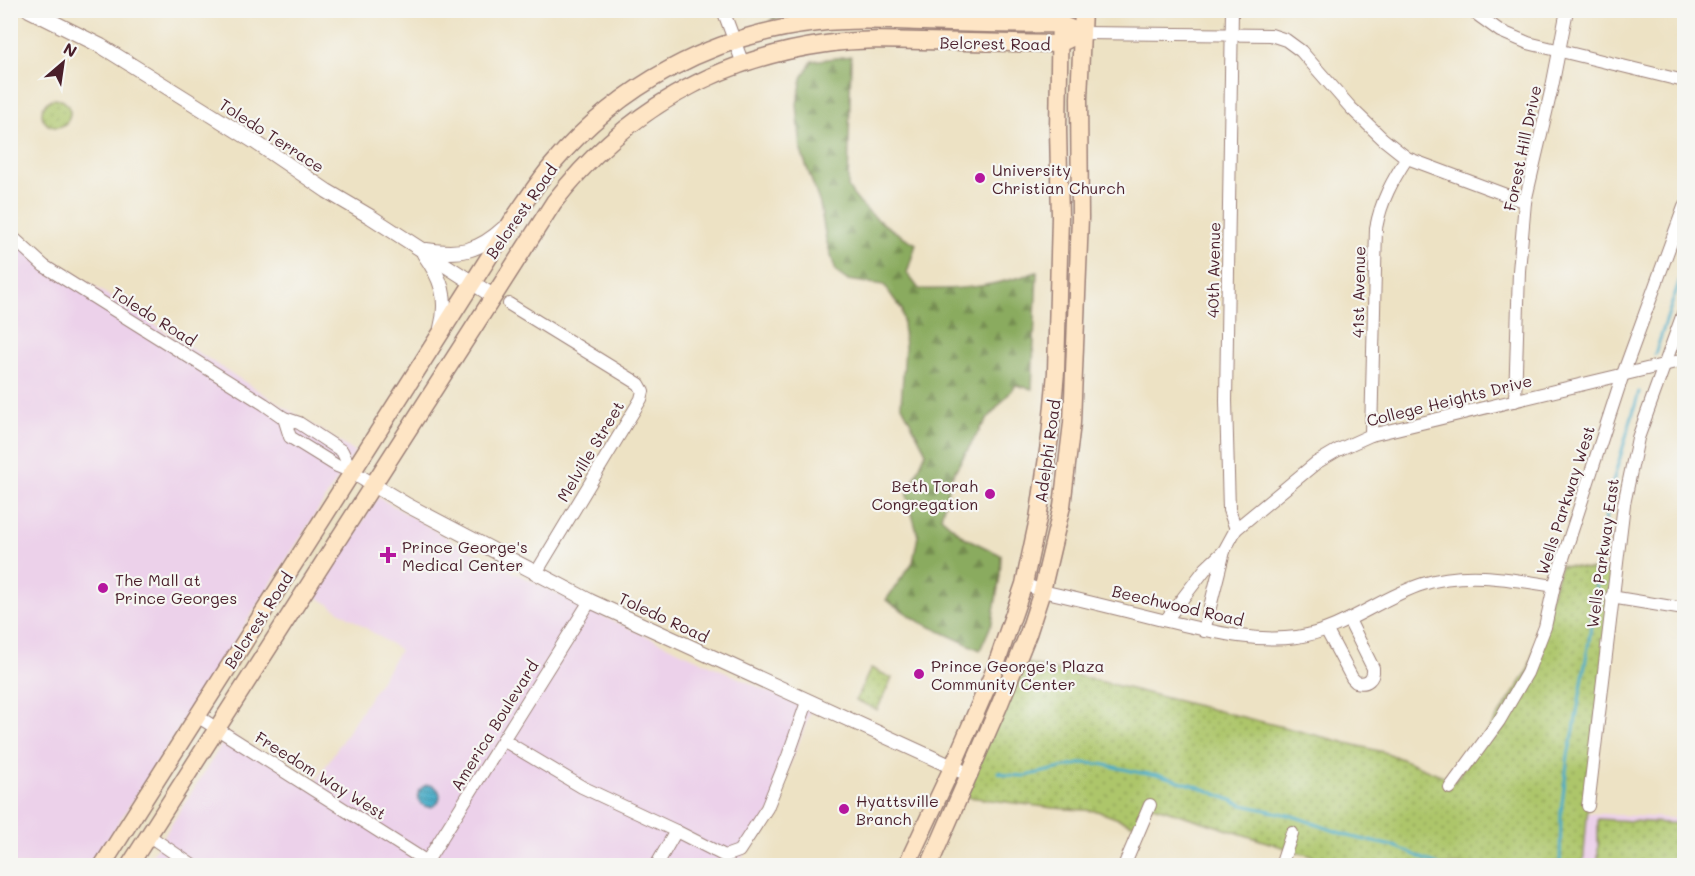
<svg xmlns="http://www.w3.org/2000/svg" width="1695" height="876" font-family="Mali,sans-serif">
  <defs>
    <pattern id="green-dots" width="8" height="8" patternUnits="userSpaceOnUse" patternTransform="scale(1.5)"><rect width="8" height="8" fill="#adc66b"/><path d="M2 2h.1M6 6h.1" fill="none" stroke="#8fa058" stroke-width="1.8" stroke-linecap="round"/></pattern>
    <pattern id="forest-firs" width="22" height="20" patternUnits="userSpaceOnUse" patternTransform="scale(1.5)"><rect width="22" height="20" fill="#8aab5f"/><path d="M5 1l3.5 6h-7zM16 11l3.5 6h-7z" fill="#738b4f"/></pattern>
    <pattern id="water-rules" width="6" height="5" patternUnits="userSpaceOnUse" patternTransform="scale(1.5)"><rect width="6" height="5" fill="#47acc7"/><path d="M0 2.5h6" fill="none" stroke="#3d8ba2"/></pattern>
  </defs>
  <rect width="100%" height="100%" fill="#f6f6f2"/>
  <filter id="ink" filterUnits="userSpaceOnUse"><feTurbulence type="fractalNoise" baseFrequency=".0167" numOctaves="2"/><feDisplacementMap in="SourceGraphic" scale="12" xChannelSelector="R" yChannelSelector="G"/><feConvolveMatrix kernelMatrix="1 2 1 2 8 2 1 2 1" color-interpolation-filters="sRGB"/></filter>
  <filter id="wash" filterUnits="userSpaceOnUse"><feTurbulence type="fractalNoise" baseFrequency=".008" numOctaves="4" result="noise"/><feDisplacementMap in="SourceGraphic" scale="24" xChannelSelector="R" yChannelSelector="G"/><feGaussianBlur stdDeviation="1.35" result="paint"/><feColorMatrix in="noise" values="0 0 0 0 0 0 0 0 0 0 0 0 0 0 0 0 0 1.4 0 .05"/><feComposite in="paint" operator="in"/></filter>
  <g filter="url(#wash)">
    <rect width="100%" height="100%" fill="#ede2c4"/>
    <g fill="#ecd1ea">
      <path d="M10,233l345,219 -245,384 -22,29h-77z"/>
      <path d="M378,497l83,49 139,69 211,96 -38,96 -36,58 -592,1 84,-133 84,53 87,-136 -84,-54z"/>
      <path d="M1587,813l97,6v46l-101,1z"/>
    </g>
    <g fill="url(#green-dots)" stroke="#7c724b" stroke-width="1.5">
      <circle cx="56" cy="113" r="14"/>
      <path d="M1561,565l53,8 -26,233 -5,59h-244l-189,-60 -10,22 -43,-16 -44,-3 -93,-12 58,-135 369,92 68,28 72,-108z"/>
      <path d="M871,668l21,10 -15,32 -21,-10z"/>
      <path d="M1598,819l86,5v41h-86z"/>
    </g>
    <g fill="url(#forest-firs)" stroke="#6a6545" stroke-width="1.5">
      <path d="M779,11v-1l40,1 -48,9z"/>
      <path d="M851,56l-3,131c14,25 43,43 68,57l-9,29 12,16c44,1 76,-3 118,-17l-5,117 -16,-4 -35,42 -29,49 -11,41 23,20 37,18 -1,21 -8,47 -12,27 -60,-28 -34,-22 27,-38 5,-26 -11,-41 19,-43 -25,-48 4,-56 -3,-38 -18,-25 -37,-5 -11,-8 -10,-33 -6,-35 -19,-53 -4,-47 5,-26 10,-17z"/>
    </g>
    <circle fill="url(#water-rules)" stroke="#486679" stroke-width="1.5" cx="429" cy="796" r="11"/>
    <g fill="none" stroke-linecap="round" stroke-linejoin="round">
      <g stroke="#47acc7" stroke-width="3">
        <path d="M1655,354l29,-87"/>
        <path d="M998,772l10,3 17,1 59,-13 17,1 40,9 19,2 39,12 44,18 50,11 59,21 45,10 43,19"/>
        <path d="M1560,866l1,-54 7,-57 6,-25 15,-89 12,-96 9,-53 29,-100"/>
      </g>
    </g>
  </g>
  <g filter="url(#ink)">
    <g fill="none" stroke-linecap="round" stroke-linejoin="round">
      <defs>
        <g id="minor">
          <path d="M723,10l20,54"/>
          <path d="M1232,10l-6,391 3,109 7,19"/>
          <path d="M1471,10l29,21 28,12 156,38"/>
          <path d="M1082,33l189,2 15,5 15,11 50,57 32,31 24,19 118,44"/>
          <path d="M10,235l34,31 220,138 20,14 15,5 43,28 10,21"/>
          <path d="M509,304l130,80 4,7 -2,8 -105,174"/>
          <path d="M1515,401l4,-130 6,-69 27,-115 15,-77"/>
          <path d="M284,418l6,19 47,29 15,6"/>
          <path d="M1371,435l5,-207c5,-27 16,-47 31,-70"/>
          <path d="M1024,584l18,7c40,9 80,19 120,29 45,10 89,23 135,17 47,-7 82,-39 126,-53 42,-14 88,-5 131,2"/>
          <path d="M1611,597l73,12"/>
          <path d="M1166,620l40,-52 18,-17 12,-22 80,-66 22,-13 33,-15 313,-75"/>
          <path d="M1204,631l20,-80"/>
          <path d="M1327,631l25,47 4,4c11,3 18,-3 17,-14l-24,-48"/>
          <path d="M197,716l235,149"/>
          <path d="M503,740l79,47 94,44"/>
          <path d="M1450,788l49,-67 28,-48 18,-46 9,-41 69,-212 61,-167"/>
          <path d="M1588,806l36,-302 14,-66 46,-127"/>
          <path d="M148,835l45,31"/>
          <path d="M424,866l166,-265"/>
          <path d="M656,866l20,-35 49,25 14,-5 28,-43 21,-52 19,-54"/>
          <path d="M1124,866l26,-61"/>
          <path d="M1281,866l11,-33"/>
        </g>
        <g id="tertiary">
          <path d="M29,10l72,36 154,96 72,49 44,26 122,79"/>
          <path d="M426,250c34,5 52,2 78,-22"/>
          <path d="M424,254c17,24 25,44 17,74"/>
          <path d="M352,472l55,33 183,96 380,174"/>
        </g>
        <g id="secondary">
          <path d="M102,866l410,-645c13,-19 25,-38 40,-56 67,-80 162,-131 266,-142 35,-4 71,-2 105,-1 46,2 91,3 137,2l22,9"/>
          <path d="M129,866l425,-664c69,-89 161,-143 272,-158 32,-5 65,-4 96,-3 46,1 91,2 137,3l23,-11"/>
          <path d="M906,866l46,-98 42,-97 30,-87 14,-65 12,-82 6,-65 4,-155 -2,-88 2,-119"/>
          <path d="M929,866l70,-160 29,-72 14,-43 20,-85 10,-83 8,-205 -1,-120 4,-88"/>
        </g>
      </defs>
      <use href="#minor" stroke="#9c8078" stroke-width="14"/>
      <use href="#tertiary" stroke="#9c8078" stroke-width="16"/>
      <use href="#secondary" stroke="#9c8078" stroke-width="19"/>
      <use href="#minor" stroke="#fff" stroke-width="12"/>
      <use href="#tertiary" stroke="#fff" stroke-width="14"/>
      <use href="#secondary" stroke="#fee5c5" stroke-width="16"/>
    </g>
  </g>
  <g fill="#b5179e" stroke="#f6f6f2" stroke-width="2">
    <circle cx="980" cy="178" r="6"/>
    <circle cx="990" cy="494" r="6"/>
    <path d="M385 546h6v6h6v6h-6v6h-6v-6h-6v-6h6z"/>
    <circle cx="103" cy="588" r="6"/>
    <circle cx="919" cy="674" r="6"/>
    <circle cx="844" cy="809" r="6"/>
  </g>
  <g text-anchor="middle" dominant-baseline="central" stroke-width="4.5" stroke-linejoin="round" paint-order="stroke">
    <g font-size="16" fill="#4a1f2b" stroke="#f6f6f2">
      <text transform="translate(995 43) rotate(1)">Belcrest Road</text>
      <text transform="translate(272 135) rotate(33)">Toledo Terrace</text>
      <text transform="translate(1522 148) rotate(-78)">Forest Hill Drive</text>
      <text transform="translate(521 211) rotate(-55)">Belcrest Road</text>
      <text transform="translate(1213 270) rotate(-89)">40th Avenue</text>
      <text transform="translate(1358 292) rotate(-89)">41st Avenue</text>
      <text transform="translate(154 316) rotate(32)">Toledo Road</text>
      <text transform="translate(1449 400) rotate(-14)">College Heights Drive</text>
      <text transform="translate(590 451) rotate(-59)">Melville Street</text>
      <text transform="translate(1047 451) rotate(-82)">Adelphi Road</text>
      <text transform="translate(1565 500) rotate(-72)">Wells Parkway West</text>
      <text transform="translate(1602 553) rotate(-82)">Wells Parkway East</text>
      <text transform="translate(1178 605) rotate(13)">Beechwood Road</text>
      <text transform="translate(664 617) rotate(25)">Toledo Road</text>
      <text transform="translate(258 620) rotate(-57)">Belcrest Road</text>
      <text transform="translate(494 725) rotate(-58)">America Boulevard</text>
      <text transform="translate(321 775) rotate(32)">Freedom Way West</text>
    </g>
    <g font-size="16" fill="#4a1f2b" stroke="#f6f6f2" text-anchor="start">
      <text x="992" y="169">University<tspan x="992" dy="18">Christian Church</tspan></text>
      <text x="978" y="485" text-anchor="end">Beth Torah<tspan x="978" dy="18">Congregation</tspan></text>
      <text x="402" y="546">Prince George's<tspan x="402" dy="18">Medical Center</tspan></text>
      <text x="115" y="579">The Mall at<tspan x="115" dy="18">Prince Georges</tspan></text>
      <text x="931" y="665">Prince George's Plaza<tspan x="931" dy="18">Community Center</tspan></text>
      <text x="856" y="800">Hyattsville<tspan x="856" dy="18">Branch</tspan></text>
    </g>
  </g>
  <rect width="1695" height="876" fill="none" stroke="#f6f6f2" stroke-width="36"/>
  <g transform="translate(63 63) rotate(29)" stroke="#f6f6f2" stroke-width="4.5" paint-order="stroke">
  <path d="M0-4.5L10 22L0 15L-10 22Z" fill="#4a1f2b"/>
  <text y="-9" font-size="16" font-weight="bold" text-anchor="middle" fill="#4a1f2b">N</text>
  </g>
</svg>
